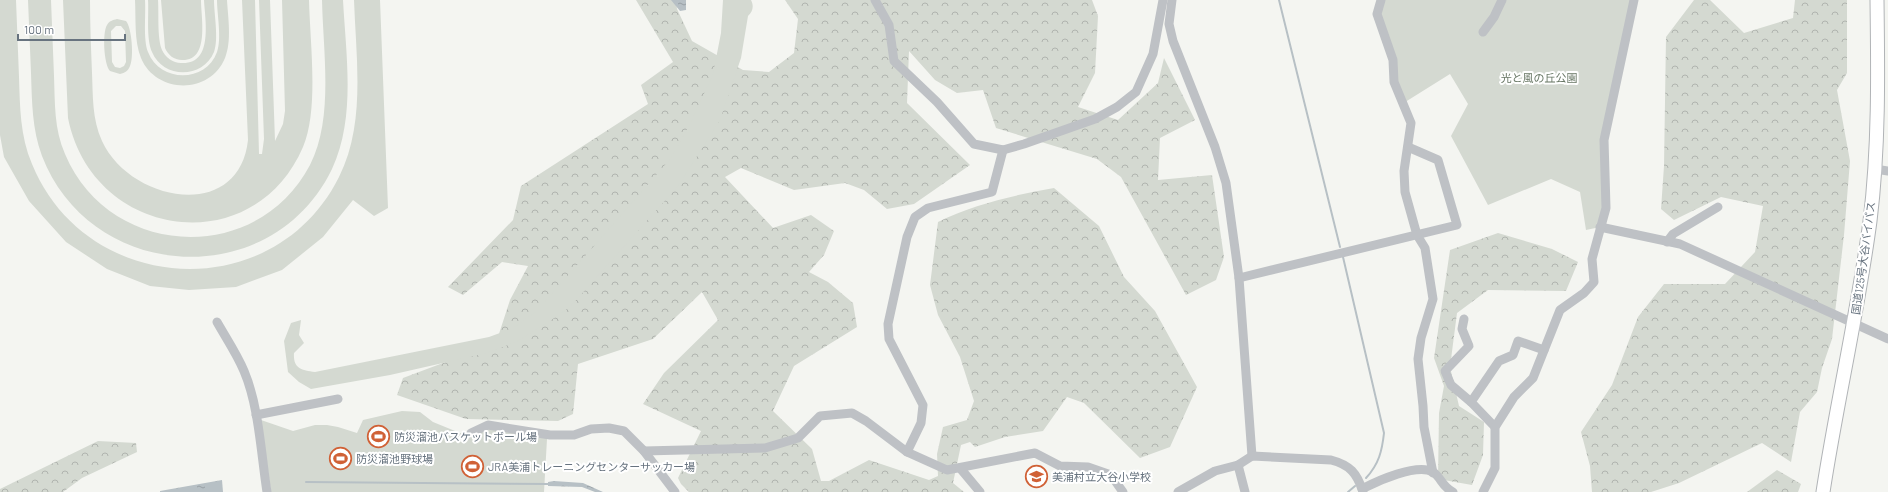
<svg xmlns="http://www.w3.org/2000/svg" width="1888" height="492" font-family="Barlow,'Noto Sans JP',sans-serif">
  <defs>
    <pattern id="forest-crowns" width="20" height="18" patternUnits="userSpaceOnUse"><rect width="20" height="18" fill="#d4d9d1"/><path d="M2 6a3 3 0 1 1 6 0M12 15a3 3 0 1 1 6 0" fill="none" stroke="#b0b4af"/></pattern>
    <pattern id="water-ripples" width="26" height="14" patternUnits="userSpaceOnUse"><rect width="26" height="14" fill="#b7c0c5"/><path d="M2 4q2-2 4 0t4 0M15 11q2-2 4 0t4 0" fill="none" stroke="#99a0a5"/></pattern>
  </defs>
  <rect width="100%" height="100%" fill="#f4f5f1"/>
  <g fill="url(#forest-crowns)">
    <path d="M636,0h40l1,9 15,32 51,29 26,2 25,-19 4,-34 -13,-19h307l6,16 -3,57 -17,34 40,13 40,-37 6,-25 31,62 -35,18 -2,42 54,-5 12,82 -8,23 -30,15 -65,-118 -24,-18 -101,-31 -13,-38 -26,3 -22,-13 -26,-29 -2,52 63,62 -56,39 -27,5 -23,-19 -19,-7 -51,7 -53,-22 -16,9 48,51 38,-13 23,16 -10,24 -15,17 19,10 25,21 4,24 -63,39 -21,45 39,38 9,32h8l40,-21 60,20 9,-4 -1,-22 6,-27 24,-7 7,-19 -14,-44 -22,-42 -8,-30 8,-63c36,-18 77,-27 116,-34l45,38 25,51 31,34 42,76 -27,60 -30,11 -56,-55 -17,-6 -24,34 -38,6 -30,10 -5,-5 -9,3 -8,38 11,9h-275l-8,-8 -3,-6 23,-47 -58,-27 21,-31 54,-53 -16,-28 -49,47 -75,25 -5,50 -15,7 -92,-2 -69,-24 6,-17 93,-35 14,-43 18,-34 -26,-4 -39,33 -15,-8 65,-67 8,-34 127,-82 -7,-19 32,-23z"/>
    <path d="M1694,0h16l34,33 49,-15 2,-18h52v73l-10,17 13,71 -6,74 -12,104 -10,29 -5,24 -17,20 -9,50 -29,-19 -83,40 -28,9h-59l-2,-26 -9,-34 31,-47 26,-68 26,-33h61l30,-32 8,-46 -42,-9 -47,23 -13,-11 3,-43 2,-129z"/>
    <path d="M1498,233l54,16 26,13 -12,29 -78,-1 -31,23 -7,54 9,39 25,16 -1,33 -11,30 -34,-6 1,-66 5,-27 -10,-28 16,-108z"/>
    <path d="M98,441l38,2 1,9 -55,26 -19,14h-63v-3z"/>
    <path d="M1777,470l24,14 -3,8h-51z"/>
  </g>
  <g fill="#d4d9d1" fill-rule="evenodd">
    <path d="M0,0h16c1,26 2,51 3,77 1,30 1,59 13,87 54,132 242,143 307,13 27,-54 17,-118 15,-177h26l8,208 -14,8 -21,-16 -30,37 -41,33 -46,17 -47,3 -39,-4 -43,-17 -41,-27 -37,-41 -25,-44 -4,-22z"/>
    <path d="M28,0h23c1,25 2,51 3,76 1,27 0,53 11,78 44,105 192,112 245,11 24,-46 13,-114 12,-165h21c3,56 13,117 -11,169 -60,124 -241,114 -290,-13 -10,-27 -10,-54 -11,-83 -1,-24 -2,-49 -3,-73z"/>
    <path d="M63,0h27c0,24 1,48 2,73 1,23 0,46 10,68 28,61 137,82 146,-1l-6,-140h13l4,154h3l2,-15 -5,-139h11l5,141 8,-17 2,-13 -3,-111h27c1,43 10,109 -6,147 -50,116 -211,92 -235,-29z"/>
    <path d="M135,0h10c1,15 -2,39 3,52 12,31 58,31 69,0 5,-13 0,-38 0,-52h10c1,18 5,41 -2,58 -15,37 -69,36 -84,0 -7,-17 -5,-40 -6,-58z"/>
    <path d="M148,0h10c1,13 -1,38 4,50 3,7 11,13 19,13 33,2 24,-43 23,-63h10c0,14 5,39 0,52 -11,27 -51,27 -62,0 -6,-13 -3,-38 -4,-52z"/>
    <path d="M161,0h40c0,18 9,61 -19,60 -8,0 -14,-5 -17,-12z"/>
    <path d="M723,0h28c3,6 2,11 -3,16l-7,42 -21,62 -42,66 -108,121 -23,16 -31,19 -29,11 -97,22 -79,14 -12,-7 -11,-10 -4,-31 7,-18 10,-3 -2,15 5,8 -10,10c-1,15 7,17 21,19l174,-35 24,-9 24,-17 134,-153 21,-38 21,-46 8,-41z"/>
    <path d="M1381,0h253l-30,140 2,68 -6,19 -14,3 -6,-38 -29,-13 -63,26 -37,-69 17,-32 -18,-30 -48,30 -22,-79z"/>
    <path d="M117,19l9,2c6,7 8,37 4,45 -2,5 -5,7 -10,8l-10,-3c-6,-6 -8,-38 -3,-46 2,-4 6,-5 10,-6zM116,26h5l4,5 1,31 -2,4 -4,2 -5,-1 -3,-5 -1,-31z"/>
    <path d="M402,411l18,1 13,10 27,11 13,1 16,-9 55,10 3,4 -3,53h-273l-10,-72 32,11 22,-6h12l11,2 19,6 6,-13z"/>
  </g>
  <g fill="url(#water-ripples)">
    <path d="M671,0h15v10l-6,1z"/>
    <path d="M222,480l1,12h-63v-1z"/>
    <path d="M554,481l29,2 20,9h-8l-13,-5 -34,-1v-4z"/>
  </g>
  <g fill="none" stroke-linecap="round" stroke-linejoin="round">
    <g stroke="#b7c0c5" stroke-width="2">
      <path d="M1279,0l61,247"/>
      <path d="M1343,257l41,176c-2,18 -5,31 -18,45"/>
      <path d="M306,482l244,2"/>
      <path d="M1348,492l7,-6"/>
    </g>
    <defs>
      <path id="highway" d="M1823,492c14,-91 35,-180 47,-271 9,-73 8,-148 7,-221"/>
    </defs>
    <use href="#highway" stroke="#b1b4b7" stroke-width="15"/>
    <g stroke="#bec1c5" stroke-width="9">
      <path d="M875,0l14,25 5,36 43,41 37,42 29,6 21,-6 71,-25 22,-12 19,-15 17,-38 10,-54"/>
      <path d="M1172,0l-3,24 4,17 42,106 11,36 13,95 13,178"/>
      <path d="M1381,0l-4,14 16,46 1,22 17,41 -7,48 1,21 12,43 8,13 8,51 -12,39 -3,21 5,47 1,21 9,46"/>
      <path d="M1483,32l11,-15 8,-17"/>
      <path d="M1875,169l13,2"/>
      <path d="M1600,227l80,17 208,95"/>
      <path d="M1667,242l6,-8 45,-27"/>
      <path d="M1239,278l218,-53 -19,-65 -30,-13"/>
      <path d="M1464,319l-2,10 7,17 -24,25 6,14 20,17"/>
      <path d="M217,322c9,16 20,32 27,49 15,35 17,83 23,121"/>
      <path d="M256,415l82,-16"/>
      <path d="M1495,427l-24,-25 28,-41 14,-6 5,-14 26,9"/>
      <path d="M471,433l17,-8 62,10h24l17,-6 18,-1 15,3 20,20 31,41"/>
      <path d="M644,451l121,-3 33,-10 22,-22 32,-3 14,8 41,31 40,18 88,-17 25,13 28,1 23,8 12,17"/>
      <path d="M907,452l14,-29 2,-18 -34,-66 -1,-15 19,-87 8,-20 13,-9 64,-16 11,-42"/>
      <path d="M1238,465l7,27"/>
      <path d="M960,468l20,24"/>
      <path d="M1362,489c15,-8 55,-26 71,-17 8,5 9,15 20,20"/>
      <path d="M1178,492l37,-21 23,-6 14,-9 79,4c19,5 26,13 32,32"/>
      <path d="M1483,492l12,-24v-41l19,-30 19,-19 27,-68 24,-17 10,-11 -2,-23 14,-51 -2,-68 30,-140"/>
    </g>
    <use href="#highway" stroke="#fff" stroke-width="13"/>
  </g>
  <defs>
    <symbol id="stadium-ring" viewBox="-11 -11 22 22"><circle r="9.5" fill="#fff" stroke="#d06136" stroke-width="1.5"/><path d="M0-5a6.5 5 0 1 0 0 10a6.5 5 0 1 0 0-10ZM-3.5-1.8h7v3.6h-7Z" fill="#d06136"/></symbol>
    <symbol id="school-ring" viewBox="-11 -11 22 22"><circle r="9.5" fill="#fff" stroke="#d06136" stroke-width="1.5"/><path d="M0-5L7-2L0 1L-7-2ZM-4 1L0 2.5L4 1V4Q0 6-4 4Z" fill="#d06136"/></symbol>
  </defs>
  <g fill-rule="evenodd">
    <use href="#stadium-ring" x="366" y="424" width="25" height="25"/>
    <use href="#stadium-ring" x="328" y="446" width="25" height="25"/>
    <use href="#stadium-ring" x="460" y="454" width="25" height="25"/>
    <use href="#school-ring" x="1024" y="464" width="25" height="25"/>
  </g>
  <g text-anchor="middle" dominant-baseline="central" stroke-width="4" stroke-linejoin="round" paint-order="stroke">
    <g font-size="11" fill="#687765" stroke="#fff">
      <text x="1539" y="77">光と風の丘公園</text>
    </g>
    <g font-size="11" fill="#67737f" stroke="#fff">
      <text transform="translate(1863 258) rotate(-82)">国道125号大谷バイパス</text>
    </g>
    <g font-size="11" fill="#67737f" stroke="#fff" text-anchor="start">
      <text x="394" y="436">防災溜池バスケットボール場</text>
      <text x="356" y="458">防災溜池野球場</text>
      <text x="488" y="466">JRA美浦トレーニングセンターサッカー場</text>
      <text x="1052" y="476">美浦村立大谷小学校</text>
    </g>
  </g>
  <path d="M18 34v6h107v-6" fill="none" stroke="#67737f" stroke-width="2"/>
  <text x="24" y="34" font-size="12" fill="#67737f" stroke="#ffffff" stroke-width="3" paint-order="stroke">100 m</text>
</svg>
